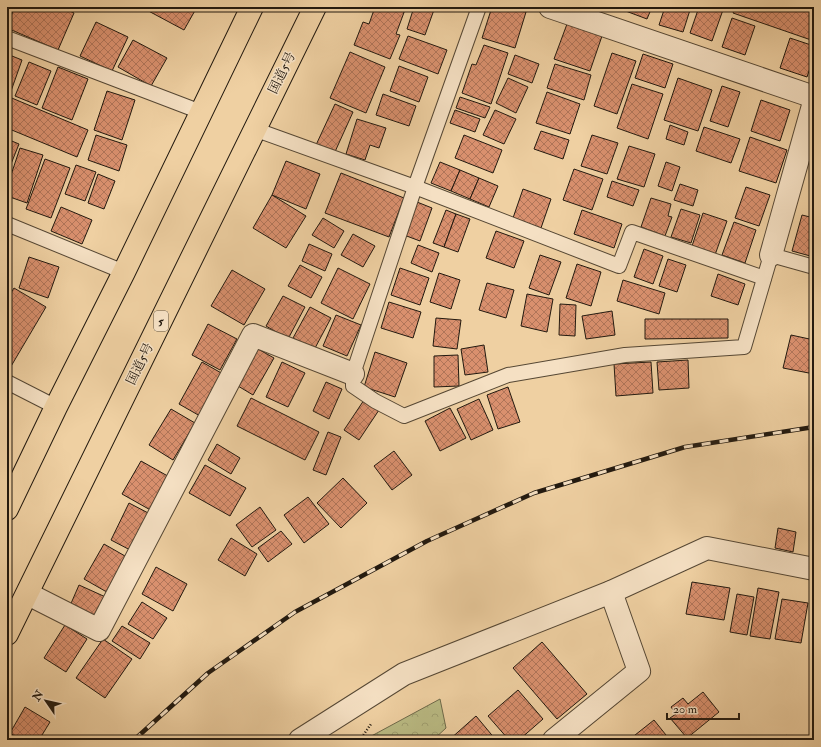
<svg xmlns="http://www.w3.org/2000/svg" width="821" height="747" font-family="'IM FELL Double Pica','Noto Serif JP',serif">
  <defs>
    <pattern id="forest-crowns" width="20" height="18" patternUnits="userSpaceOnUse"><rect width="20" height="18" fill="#babb84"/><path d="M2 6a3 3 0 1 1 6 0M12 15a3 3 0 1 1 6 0" fill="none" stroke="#a0a071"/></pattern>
    <pattern id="building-cross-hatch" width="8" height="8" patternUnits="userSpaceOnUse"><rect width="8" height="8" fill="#d9906e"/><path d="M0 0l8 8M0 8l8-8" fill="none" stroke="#b07559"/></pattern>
  </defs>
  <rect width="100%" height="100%" fill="#efd0a2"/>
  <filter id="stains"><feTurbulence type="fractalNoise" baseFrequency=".005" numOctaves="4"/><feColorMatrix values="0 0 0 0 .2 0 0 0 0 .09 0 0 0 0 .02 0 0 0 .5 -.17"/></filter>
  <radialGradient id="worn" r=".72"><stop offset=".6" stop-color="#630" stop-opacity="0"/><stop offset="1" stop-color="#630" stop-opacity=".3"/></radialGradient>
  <path fill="url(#forest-crowns)" stroke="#6e6a4a" d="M440,699l6,29 -13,12h-69z"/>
  <g fill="url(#building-cross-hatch)" stroke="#22190f">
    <path d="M15,7h46l13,6 -16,37 -51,-22v-3z"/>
    <path d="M141,7h56l-13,23z"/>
    <path d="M375,7h31l-10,27 4,1 -10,24 -36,-14 9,-23 6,2z"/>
    <path d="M414,7h21l-10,28 -18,-6z"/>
    <path d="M492,7h19l15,5 -11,36 -33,-10z"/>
    <path d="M615,7h37l-5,12z"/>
    <path d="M665,7h17l8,3 -7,22 -24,-7z"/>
    <path d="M699,7h25l-12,34 -22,-8z"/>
    <path d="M736,7h78v34l-81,-28z"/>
    <path d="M732,18l23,8 -10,29 -23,-8z"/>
    <path d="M96,22l32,15 -16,34 -32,-15z"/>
    <path d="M567,24l35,12 -12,35 -36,-12z"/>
    <path d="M408,36l39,14 -9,24 -39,-15z"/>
    <path d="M790,38l24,8v10l-7,21 -27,-9z"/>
    <path d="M133,40l34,18 -16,28 -33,-19z"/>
    <path d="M484,45l24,8 -17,51 -29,-11 10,-29 4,1z"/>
    <path d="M350,52l35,15 -19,46 -36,-15z"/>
    <path d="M612,53l24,8 -19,53 -23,-8z"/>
    <path d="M7,54l15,6 -12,34 -3,-1z"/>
    <path d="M643,54l30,10 -8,24 -30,-10z"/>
    <path d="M515,55l24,9 -7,19 -24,-9z"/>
    <path d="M29,62l22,9 -14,34 -22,-9z"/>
    <path d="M555,64l36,11 -7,25 -37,-12z"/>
    <path d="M399,66l29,11 -9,25 -29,-11z"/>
    <path d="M58,67l30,12 -16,41 -30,-12z"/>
    <path d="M508,78l20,9 -12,26 -20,-10z"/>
    <path d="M678,78l34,12 -14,41 -34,-11z"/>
    <path d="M632,84l31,10 -15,45 -31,-11z"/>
    <path d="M722,86l18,6 -12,35 -18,-6z"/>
    <path d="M107,91l28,9 -13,40 -28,-10z"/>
    <path d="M547,92l33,12 -10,30 -34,-11z"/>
    <path d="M383,94l33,12 -7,20 -33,-11z"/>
    <path d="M7,96l81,34 -11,27 -70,-29z"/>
    <path d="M460,97l30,10 -5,11 -29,-10z"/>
    <path d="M761,100l29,10 -10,31 -29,-10z"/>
    <path d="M335,104l18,8 -19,42 -18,-9z"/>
    <path d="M455,110l25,9 -5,13 -25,-9z"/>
    <path d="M495,110l21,9 -12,25 -21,-9z"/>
    <path d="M357,119l29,9 -7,20 -9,-3 -5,15 -19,-6z"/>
    <path d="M670,125l18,7 -4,13 -18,-6z"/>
    <path d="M704,127l36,12 -9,24 -35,-12z"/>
    <path d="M541,131l28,9 -6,19 -29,-10z"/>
    <path d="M96,135l31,10 -8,26 -31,-11z"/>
    <path d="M464,135l38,15 -9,23 -38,-15z"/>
    <path d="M592,135l26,8 -11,31 -26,-8z"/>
    <path d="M750,137l37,13 -11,33 -37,-12z"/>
    <path d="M7,139l12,5 -12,30z"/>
    <path d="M629,146l26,8 -11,33 -27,-8z"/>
    <path d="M20,148l23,7 -16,48 -20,-7v-9z"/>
    <path d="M45,159l25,9 -19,50 -25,-9z"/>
    <path d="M286,161l34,13 -14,35 -34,-14z"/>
    <path d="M440,162l20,8 -9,21 -20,-8z"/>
    <path d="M666,162l14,5 -8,24 -14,-5z"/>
    <path d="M76,165l20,7 -11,29 -20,-7z"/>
    <path d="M574,169l29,10 -11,31 -29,-10z"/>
    <path d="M460,170l19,8 -9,21 -19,-8z"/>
    <path d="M341,173l63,25 -15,39 -64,-24z"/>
    <path d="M98,174l17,7 -11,28 -16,-6z"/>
    <path d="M479,178l19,8 -9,21 -19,-8z"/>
    <path d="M612,181l27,9 -6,16 -26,-9z"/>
    <path d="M680,184l18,6 -5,16 -19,-6z"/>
    <path d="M746,187l24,8 -11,31 -24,-8z"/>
    <path d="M523,189l28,10 -10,29 -28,-10z"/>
    <path d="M272,195l34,21 -20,32 -33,-20z"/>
    <path d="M651,198l20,6 -3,12 4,1 -7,19 -24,-9z"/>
    <path d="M417,202l15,6 -12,33 -16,-6z"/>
    <path d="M61,207l31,13 -10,24 -31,-13z"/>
    <path d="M681,209l19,6 -9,28 -20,-6z"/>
    <path d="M446,210l10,4 -12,33 -11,-4z"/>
    <path d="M582,210l40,14 -8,24 -40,-14z"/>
    <path d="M703,213l24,8 -12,34 -23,-9z"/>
    <path d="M456,214l14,5 -12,33 -14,-5z"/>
    <path d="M802,215l12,3v39l-22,-6z"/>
    <path d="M323,218l21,13 -10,17 -22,-13z"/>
    <path d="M734,222l22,8 -11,33 -23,-8z"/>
    <path d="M496,231l28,10 -10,27 -28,-10z"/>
    <path d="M353,234l22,12 -12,21 -22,-12z"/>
    <path d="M309,244l23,10 -7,17 -23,-10z"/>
    <path d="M418,245l21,8 -7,19 -21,-9z"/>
    <path d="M644,249l19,7 -10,28 -19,-7z"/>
    <path d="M540,255l21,7 -12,33 -20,-7z"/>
    <path d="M29,257l30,10 -11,31 -29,-10z"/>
    <path d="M668,259l18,6 -9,27 -18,-6z"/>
    <path d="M577,264l24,8 -10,34 -25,-8z"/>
    <path d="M300,265l22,12 -11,21 -23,-12z"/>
    <path d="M338,268l32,16 -17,35 -32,-16z"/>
    <path d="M400,268l29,10 -9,27 -29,-10z"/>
    <path d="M232,270l33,19 -21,36 -33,-19z"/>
    <path d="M439,273l21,7 -9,29 -21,-7z"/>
    <path d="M718,274l27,10 -7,21 -27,-9z"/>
    <path d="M623,280l42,13 -6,21 -42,-13z"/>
    <path d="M487,283l27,7 -8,28 -27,-8z"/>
    <path d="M14,288l32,19 -36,61 -3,-2v-67z"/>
    <path d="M527,294l26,5 -6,33 -26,-6z"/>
    <path d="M283,296l22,11 -17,32 -22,-13z"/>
    <path d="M389,302l32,10 -8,26 -32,-10z"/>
    <path d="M560,304l16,1 -1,31 -16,-1z"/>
    <path d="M310,307l21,11 -17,32 -21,-12z"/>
    <path d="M612,311l3,24 -29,4 -4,-23z"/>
    <path d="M336,315l25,10 -14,31 -24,-10z"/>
    <path d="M436,318l25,2 -4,29 -24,-3z"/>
    <path d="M645,319h83v19l-83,1z"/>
    <path d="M208,324l29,15 -17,31 -28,-15z"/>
    <path d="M791,335l23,5v34l-31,-6z"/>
    <path d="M484,345l4,27 -23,3 -4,-26z"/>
    <path d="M258,349l16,9 -21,37 -15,-9z"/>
    <path d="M375,352l32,11 -12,34 -31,-10z"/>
    <path d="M458,355l1,31 -25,1v-31z"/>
    <path d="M688,360l1,28 -30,2 -2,-28z"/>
    <path d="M202,362l21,12 -23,42 -21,-12z"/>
    <path d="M282,362l23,11 -17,34 -22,-10z"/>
    <path d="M651,362l2,31 -37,3 -2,-32z"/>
    <path d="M326,382l16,7 -13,30 -16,-8z"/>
    <path d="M508,387l12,35 -22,7 -11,-34z"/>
    <path d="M251,398l68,34 -14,28 -68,-34z"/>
    <path d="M479,399l14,31 -22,10 -14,-31z"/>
    <path d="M364,400l15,10 -20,30 -15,-10z"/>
    <path d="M450,408l16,30 -26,13 -15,-30z"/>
    <path d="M171,409l24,14 -22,37 -24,-15z"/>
    <path d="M328,432l13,5 -15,38 -13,-5z"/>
    <path d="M217,444l23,14 -9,16 -23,-14z"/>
    <path d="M394,451l18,24 -20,15 -18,-24z"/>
    <path d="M141,461l32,18 -19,33 -32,-18z"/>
    <path d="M205,465l41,23 -16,28 -41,-23z"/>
    <path d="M343,478l24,25 -26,25 -24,-25z"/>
    <path d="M308,497l21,27 -25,19 -20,-28z"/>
    <path d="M129,503l23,12 -18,37 -23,-12z"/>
    <path d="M260,507l16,23 -24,17 -16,-22z"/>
    <path d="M778,528l18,4 -3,20 -18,-4z"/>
    <path d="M281,531l11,13 -24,18 -10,-14z"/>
    <path d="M231,538l26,16 -12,22 -27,-16z"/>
    <path d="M104,544l28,16 -20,35 -28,-16z"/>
    <path d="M156,567l31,17 -14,27 -31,-17z"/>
    <path d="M692,582l38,6 -6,32 -38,-6z"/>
    <path d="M79,585l31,14 -9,22 -32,-13z"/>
    <path d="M758,588l21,4 -9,47 -20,-3z"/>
    <path d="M737,594l17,3 -7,38 -17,-3z"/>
    <path d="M782,599l26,4 -7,40 -26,-4z"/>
    <path d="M142,602l25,16 -14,21 -25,-15z"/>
    <path d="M814,622v17l-3,-1z"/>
    <path d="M65,625l22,14 -21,33 -22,-14z"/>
    <path d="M122,626l28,17 -10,16 -28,-18z"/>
    <path d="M103,639l29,20 -27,39 -29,-20z"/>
    <path d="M542,642l45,52 -30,25 -44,-51z"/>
    <path d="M518,690l25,29 -24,21h-10l-21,-24z"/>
    <path d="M703,692l16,20 -32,26 -17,-20 6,-4 -5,-7 12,-9 5,6z"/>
    <path d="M25,707l25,15 -11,18h-17l-12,-7z"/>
    <path d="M476,716l20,24h-47z"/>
    <path d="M654,720l16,20h-39l-1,-1z"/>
    <path d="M787,735l4,5h-10z"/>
  </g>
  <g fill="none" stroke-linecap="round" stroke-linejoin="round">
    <defs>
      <g id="service">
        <path d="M479,7l-64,180 -62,187v12l22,15 29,15 104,-41 117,-20 119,-8 27,-92 43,12"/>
        <path d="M7,38l194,74"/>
        <path d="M254,129l161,58 204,79 13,-34 132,46"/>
        <path d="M7,224l117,48"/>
        <path d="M7,382l49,25"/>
      </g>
      <g id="minor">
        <path d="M550,7l264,90"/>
        <path d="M771,255l43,-153"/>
        <path d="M28,594l71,36 154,-295 100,39"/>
        <path d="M300,740l104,-66 207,-82 96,-44 107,21"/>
        <path d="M554,740l85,-69 -28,-79"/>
      </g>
      <g id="trunk">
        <path d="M7,509l49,-102 68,-135 128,-265"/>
        <path d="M7,634l308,-627"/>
      </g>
    </defs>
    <use href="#service" stroke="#554734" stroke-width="16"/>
    <use href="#minor" stroke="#554734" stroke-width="24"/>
    <use href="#trunk" stroke="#22190f" stroke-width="24"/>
    <path stroke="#22190f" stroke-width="2.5" stroke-dasharray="1 2" stroke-linecap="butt" d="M360,740l11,-16"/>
    <use href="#service" stroke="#f5e0c3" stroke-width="14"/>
    <use href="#minor" stroke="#f5e0c3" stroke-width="22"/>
    <use href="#trunk" stroke="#efd0a2" stroke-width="22"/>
    <defs>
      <path id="rail" d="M134,740l74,-67 87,-61 132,-71 107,-48 151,-46 129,-20"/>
    </defs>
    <use href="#rail" stroke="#22190f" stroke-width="4.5"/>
    <use href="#rail" stroke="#f5e0c3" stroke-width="3" stroke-dasharray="9" stroke-linecap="butt"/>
  </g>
  <g text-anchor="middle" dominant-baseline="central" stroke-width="3" stroke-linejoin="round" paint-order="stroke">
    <rect fill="#f5e0c3" stroke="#615545" stroke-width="1" x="154" y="311" width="14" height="20" rx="3"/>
    <g font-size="12" font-weight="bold" fill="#22190f">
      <text x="161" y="321">5</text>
    </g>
    <g font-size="13" fill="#22190f" stroke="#f5e0c3">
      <text transform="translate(282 73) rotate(-64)">国道5号</text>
      <text transform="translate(140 364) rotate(-64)">国道5号</text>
    </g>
  </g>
  <rect width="821" height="747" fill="none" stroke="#efd0a2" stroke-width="24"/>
  <rect x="8" y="8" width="805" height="731" fill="none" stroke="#22190f" stroke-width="2"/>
  <rect x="12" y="12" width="797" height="723" fill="none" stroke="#22190f"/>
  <g transform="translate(46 701) rotate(304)" stroke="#f5e0c3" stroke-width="3" paint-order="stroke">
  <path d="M0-3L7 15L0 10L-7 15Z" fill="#22190f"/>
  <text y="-6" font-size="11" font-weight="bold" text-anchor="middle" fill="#22190f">N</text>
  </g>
  <path d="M667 713v6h72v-6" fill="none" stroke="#22190f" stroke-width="2"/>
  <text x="673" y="713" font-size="12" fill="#22190f" stroke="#f5e0c3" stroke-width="3" paint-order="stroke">20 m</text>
  <rect width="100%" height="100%" filter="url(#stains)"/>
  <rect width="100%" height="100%" fill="url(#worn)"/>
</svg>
